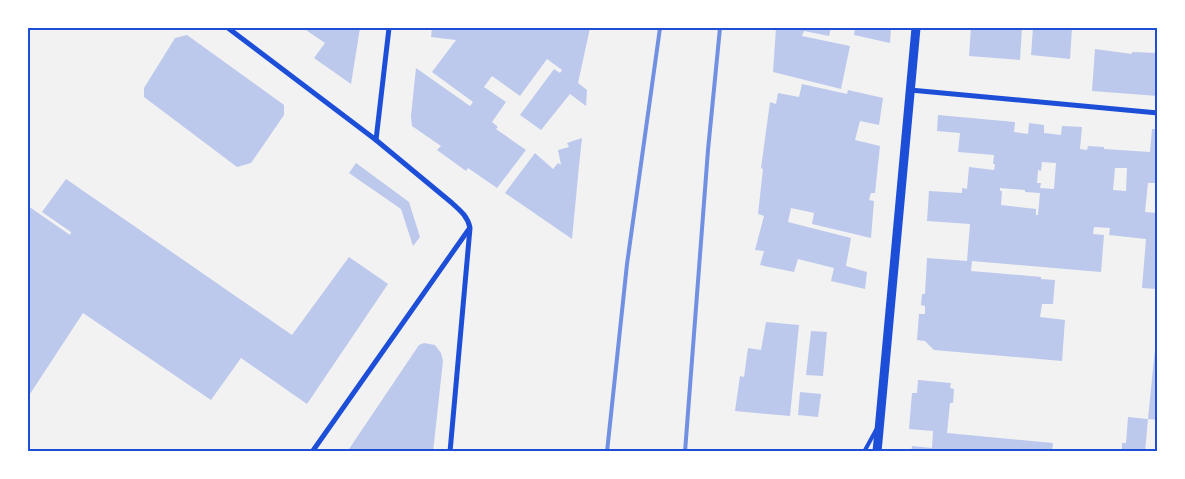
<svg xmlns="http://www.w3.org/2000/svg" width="1185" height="479" font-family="'Nunito Sans',sans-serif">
  <rect width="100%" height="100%" fill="#f2f2f2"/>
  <g fill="#bdc9ec" fill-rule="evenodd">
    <path d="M303,28h57l-9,56 -37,-26 11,-15z"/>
    <path d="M432,28h73l2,2 1,-2h82l-12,55 9,7 -1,16 -16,-12 -29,36 -21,-15 34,-46 6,4 2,-3 -15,-11 -27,37 -28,-20 -8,11 22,15 -14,20 6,5 -2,2 30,21 -29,38 -29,-20 -2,3 -29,-21 4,-4 -29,-20 -1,-10 5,-48 54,38 3,-4 -41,-30 24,-32 -25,-3z"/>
    <path d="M776,28h55l-2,8 -25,-5 -2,5 48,10 -9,43 -68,-17z"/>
    <path d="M855,28h36l-1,15 -36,-8z"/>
    <path d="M971,28h51l-2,32 -51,-4z"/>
    <path d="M1033,28h39l-2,31 -39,-4z"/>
    <path d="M187,35l97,70v10l-33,48 -14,4 -93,-70v-9l31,-50z"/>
    <path d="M1095,49l37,5v-2l26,1v43l-66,-5z"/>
    <path d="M802,84l45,10 1,-4 35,8 -4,27 -19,-4 -5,19 25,6 -5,47h-4l-2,7 5,1 -3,37 -59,-14 2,-11 -23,-5 -3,14 63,16 -5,28 21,6 -2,17 -34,-8 3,-13 -36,-9 -4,13 -34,-7 4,-14 -9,-1 9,-34 -6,-2 5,-45 -2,-1 9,-66 6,2 2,-11 21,4z"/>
    <path d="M938,115l77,7 -1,10 14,2 1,-11 15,2v8l17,2 1,-9 20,1 -2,22 7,1 1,-4 16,1v2l46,3 2,-23h6v54h-10l-3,29 13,1v76l-16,-1 4,-49 -37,-4 1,-7 -16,-1 -1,7 11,1 -3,37 -129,-11 -1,10 70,6v2l14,1 -2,24h-11l-2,13 25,3 -3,41 -128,-11 -9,-9 -8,-1 2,-26h6v-8l-4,-1 1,-11h3l2,-36 40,3 3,-37 -43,-3 2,-30 33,2v-5l5,1 2,-22 25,3 1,-6h-2l1,-9 -36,-3 2,-19 -23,-2zM1042,162l14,1 -2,26 -14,-1 1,-5h-4l1,-13 3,1zM1115,168h12l-1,23 -13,-1zM1000,188l25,2v2l15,1 -2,22h-2v-6l-35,-4 1,-14h-2z"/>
    <path d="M582,138l-3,28 -7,73 -67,-46 30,-40 18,16 5,-6 3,2 -3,-15 11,-3 -2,-4z"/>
    <path d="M356,163l53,39 11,35 -7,9 -12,-37 -52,-36z"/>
    <path d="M66,179l226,156 57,-78 39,27 -81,120 -66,-46 -30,42 -128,-87 -55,84v-191l42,29 1,-3 -29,-20z"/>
    <path d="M766,322l33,3 -9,91 -55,-5 5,-35 4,1 4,-29 13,2z"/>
    <path d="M811,331l16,1 -4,44 -17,-1z"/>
    <path d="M1156,339h2v81l-10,-1z"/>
    <path d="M424,343l11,2 6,8 2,8 -10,91h-86l72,-107z"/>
    <path d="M918,380l33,3 -1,5 4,1 -1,14h-3l-3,30 106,10 -1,9h-141l1,-6 20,2 1,-17 -24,-2 3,-36h5z"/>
    <path d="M800,392l21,2 -3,23 -20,-2z"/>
    <path d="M1128,417l20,2 -3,33 -23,-1v-8h4z"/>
  </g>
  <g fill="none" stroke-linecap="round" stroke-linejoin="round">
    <path stroke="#1d4ed8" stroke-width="4" d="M864,452l12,-22"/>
    <g stroke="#1d4ed8" stroke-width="5">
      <path d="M228,28l148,112 76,63c9,8 16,14 18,25l-20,224"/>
      <path d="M910,90l248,23"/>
      <path d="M376,140l13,-112"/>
      <path d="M312,452l157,-223"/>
    </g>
    <path stroke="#1d4ed8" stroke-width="9" d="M877,452l39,-424"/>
    <g stroke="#7290e2" stroke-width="4">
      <path d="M607,452l20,-188 33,-236"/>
      <path d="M685,452l23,-302 12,-122"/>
    </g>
  </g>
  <rect width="1185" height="479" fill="none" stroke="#ffffff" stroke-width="58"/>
  <rect x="29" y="29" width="1127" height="421" fill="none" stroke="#1d4ed8" stroke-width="2"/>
</svg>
